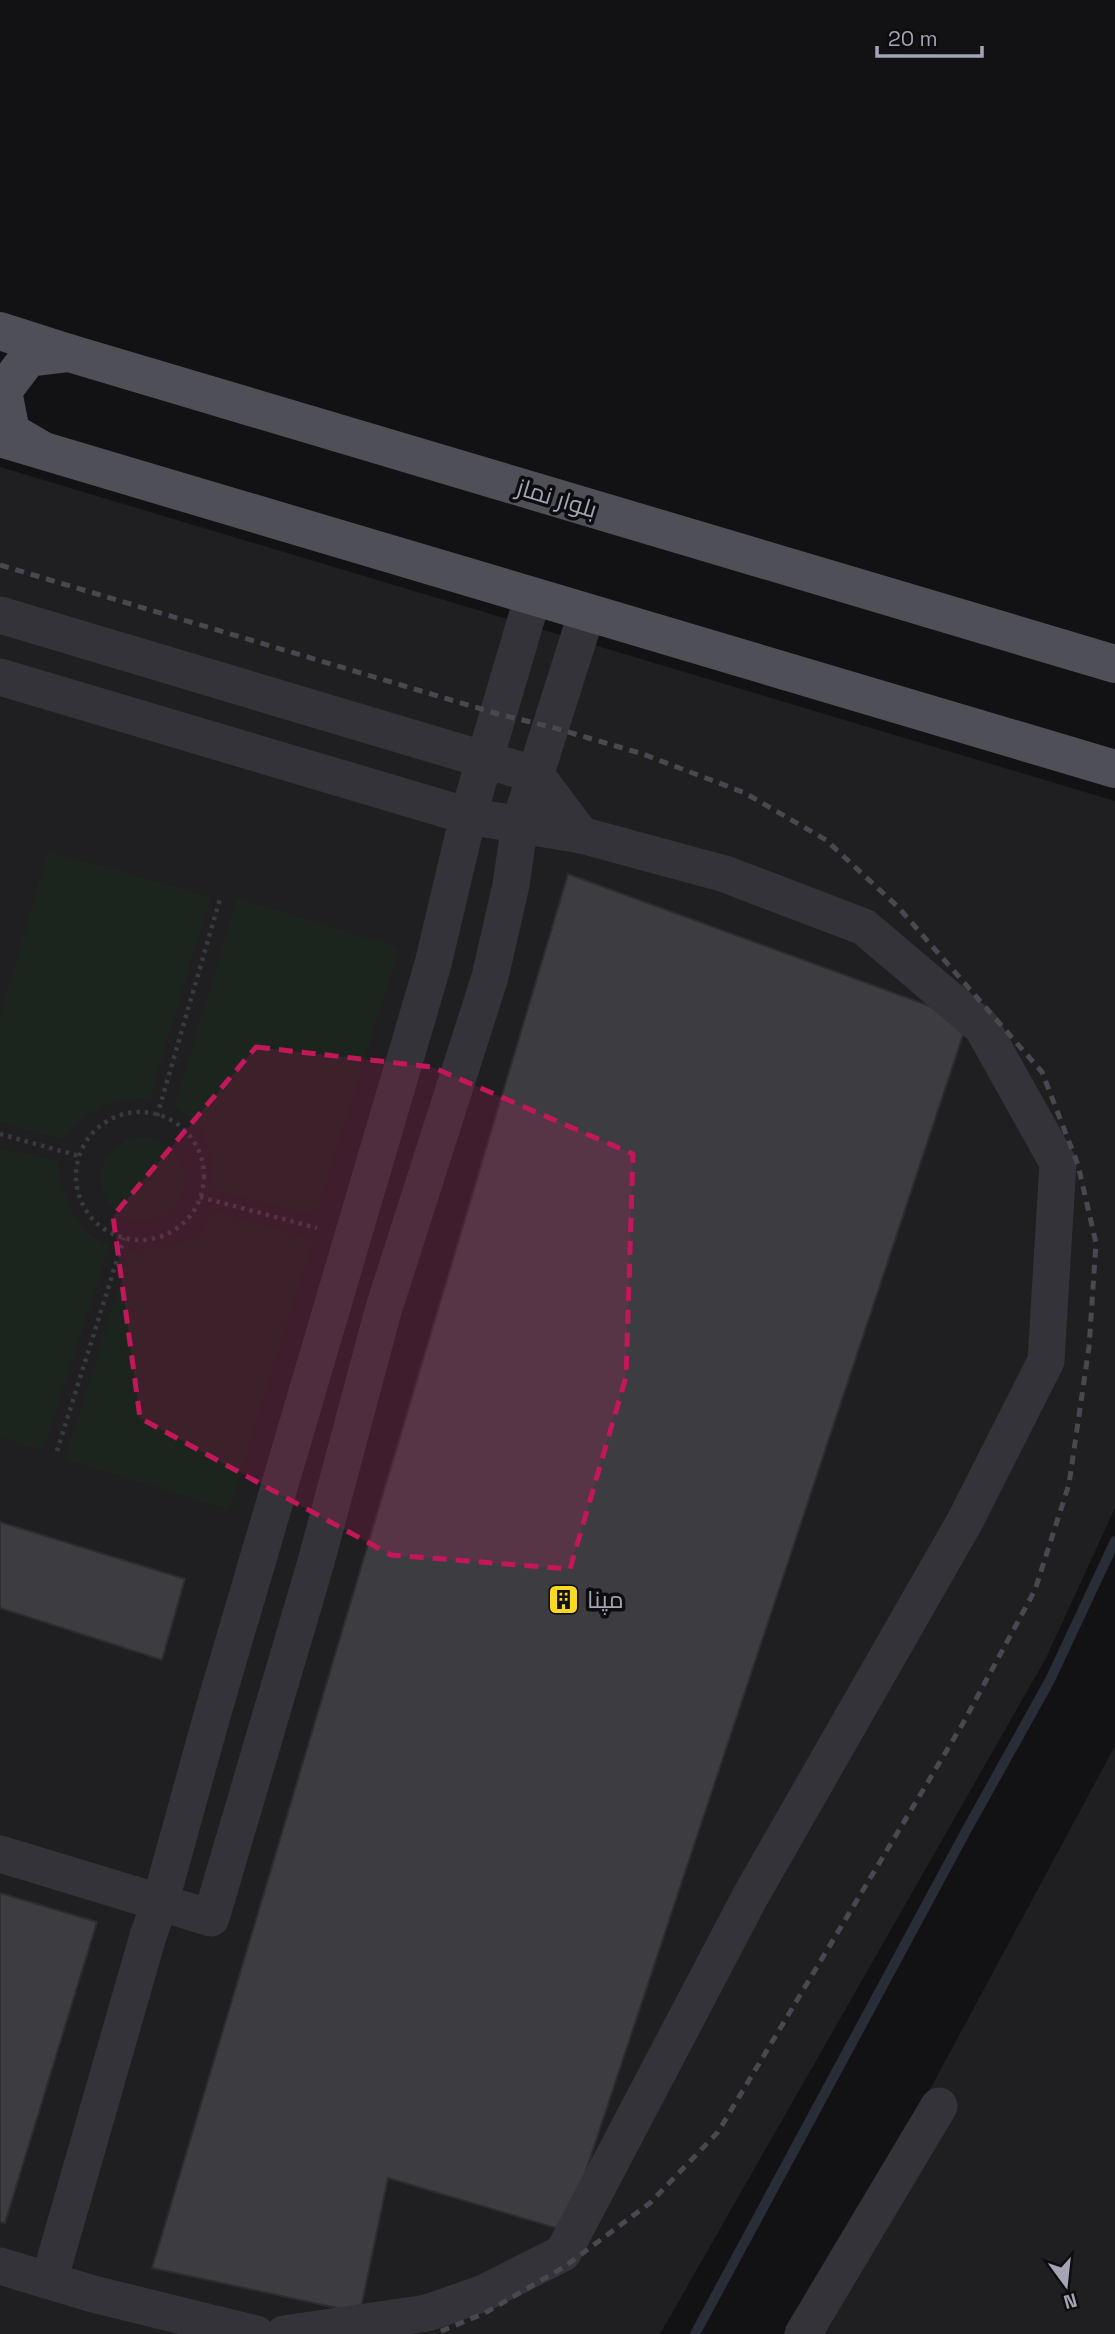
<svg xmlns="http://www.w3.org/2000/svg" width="1115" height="2334" font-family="'Space Grotesk',Cairo,sans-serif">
  <rect width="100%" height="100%" fill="#121214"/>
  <g fill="#1f1e21">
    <path d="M0,467l1115,334v707l-69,150 -386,676h-660z"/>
    <path d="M1115,1746v588h-317z"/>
  </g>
  <g fill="#1c241e">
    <path d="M48,851l163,46 -61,201 -39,4 -30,18 -20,20 -61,-18v-106z"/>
    <path d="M237,898l163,50 -84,267 -102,-24c-1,-22 -3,-49 -17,-66 -6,-7 -16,-12 -23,-18z"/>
    <circle cx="143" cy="1179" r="42"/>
    <path d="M0,1148l57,12c6,35 18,73 53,86l-67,205 -43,-13z"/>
    <path d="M213,1211l100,28 -84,271 -164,-51 65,-209c17,-1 48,-3 62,-12 10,-6 15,-17 21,-27z"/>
  </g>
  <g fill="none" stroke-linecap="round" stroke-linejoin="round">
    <path stroke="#282e38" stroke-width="10" d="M695,2334l271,-503 84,-151 65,-139"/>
  </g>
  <g fill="#3c3c41" stroke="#2d2c30" stroke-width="2">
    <path d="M568,874l400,146 -402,1211 -178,-53 -28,135 -208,-45z"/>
    <path d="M0,1522l185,57 -23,81 -162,-52z"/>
    <path d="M0,1893l97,29 -92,301 -5,-1z"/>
  </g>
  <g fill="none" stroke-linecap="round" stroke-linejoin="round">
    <g stroke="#393a40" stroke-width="4.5" stroke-dasharray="3.5 5" stroke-linecap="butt">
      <circle cx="140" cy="1176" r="64"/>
      <path d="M157,1116l63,-217"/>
      <path d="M0,1134l79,22"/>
      <path d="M200,1197l117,31"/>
      <path d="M57,1451l67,-213"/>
    </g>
    <g stroke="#333339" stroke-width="37">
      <path d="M0,615l536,160 45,60"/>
      <path d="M0,677l468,139 113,19 144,39 139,53 118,100 76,136 -12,198 -81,160 -214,374 -188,358 -79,40 -57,20 -143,21"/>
      <path d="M0,1854l211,64 105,-356 67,-251 107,-334 21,-92 9,-62 67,-211"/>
      <path d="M0,2266l93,28 163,40"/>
      <path d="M49,2281l99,-345 12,-33 53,-191 220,-748 35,-148 65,-220"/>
      <path d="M803,2334l136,-228"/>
    </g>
    <g stroke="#4f4f58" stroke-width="38">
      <path d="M0,331l69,22 1046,311"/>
      <path d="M0,438l1115,331"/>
      <path d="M40,449l-29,-17 -8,-41 25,-33 41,-5"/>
    </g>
    <path stroke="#484850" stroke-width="5" stroke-dasharray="9 7" stroke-linecap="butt" d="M0,565l498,149 53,13 92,27 102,39 81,47 72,67 144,165 36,93 18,78 -7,104 -20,137 -34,106 -73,135 -244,407 -68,71 -86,64 -79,46 -51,21"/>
  </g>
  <path fill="#c2185b" fill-opacity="0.2" stroke="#c2185b" stroke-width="5" stroke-dasharray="14 9" stroke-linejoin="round" d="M256,1047l176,20 201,87 -7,223 -56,192 -179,-14 -251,-137 -27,-202z"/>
  <defs>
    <symbol id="building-square" viewBox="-11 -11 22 22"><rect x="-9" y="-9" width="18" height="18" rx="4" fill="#f9d924" stroke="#0d0d0f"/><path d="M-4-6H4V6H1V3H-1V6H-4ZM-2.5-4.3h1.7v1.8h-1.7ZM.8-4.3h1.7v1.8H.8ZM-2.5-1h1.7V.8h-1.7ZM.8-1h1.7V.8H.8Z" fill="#111"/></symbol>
  </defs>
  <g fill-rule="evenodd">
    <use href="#building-square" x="546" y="1582" width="35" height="35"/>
  </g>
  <g text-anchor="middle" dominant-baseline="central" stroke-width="7" stroke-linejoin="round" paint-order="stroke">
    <g font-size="24" fill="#a3a5b5" stroke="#0d0d0f">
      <text transform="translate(557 498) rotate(17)">بلوار نماز</text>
    </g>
    <g font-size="24" fill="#a3a5b5" stroke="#0d0d0f" text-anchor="start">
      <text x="587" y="1599">مپنا</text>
    </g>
  </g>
  <g transform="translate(1066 2285) rotate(165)" stroke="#0d0d0f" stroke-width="5" paint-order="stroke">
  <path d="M0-5L12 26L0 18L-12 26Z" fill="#a3a5b5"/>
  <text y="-10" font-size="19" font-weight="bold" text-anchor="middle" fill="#a3a5b5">N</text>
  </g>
  <path d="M877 46v10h105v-10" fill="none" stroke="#a3a5b5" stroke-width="3.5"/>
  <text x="888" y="46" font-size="21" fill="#a3a5b5" stroke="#0d0d0f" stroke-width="5" paint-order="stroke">20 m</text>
</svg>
